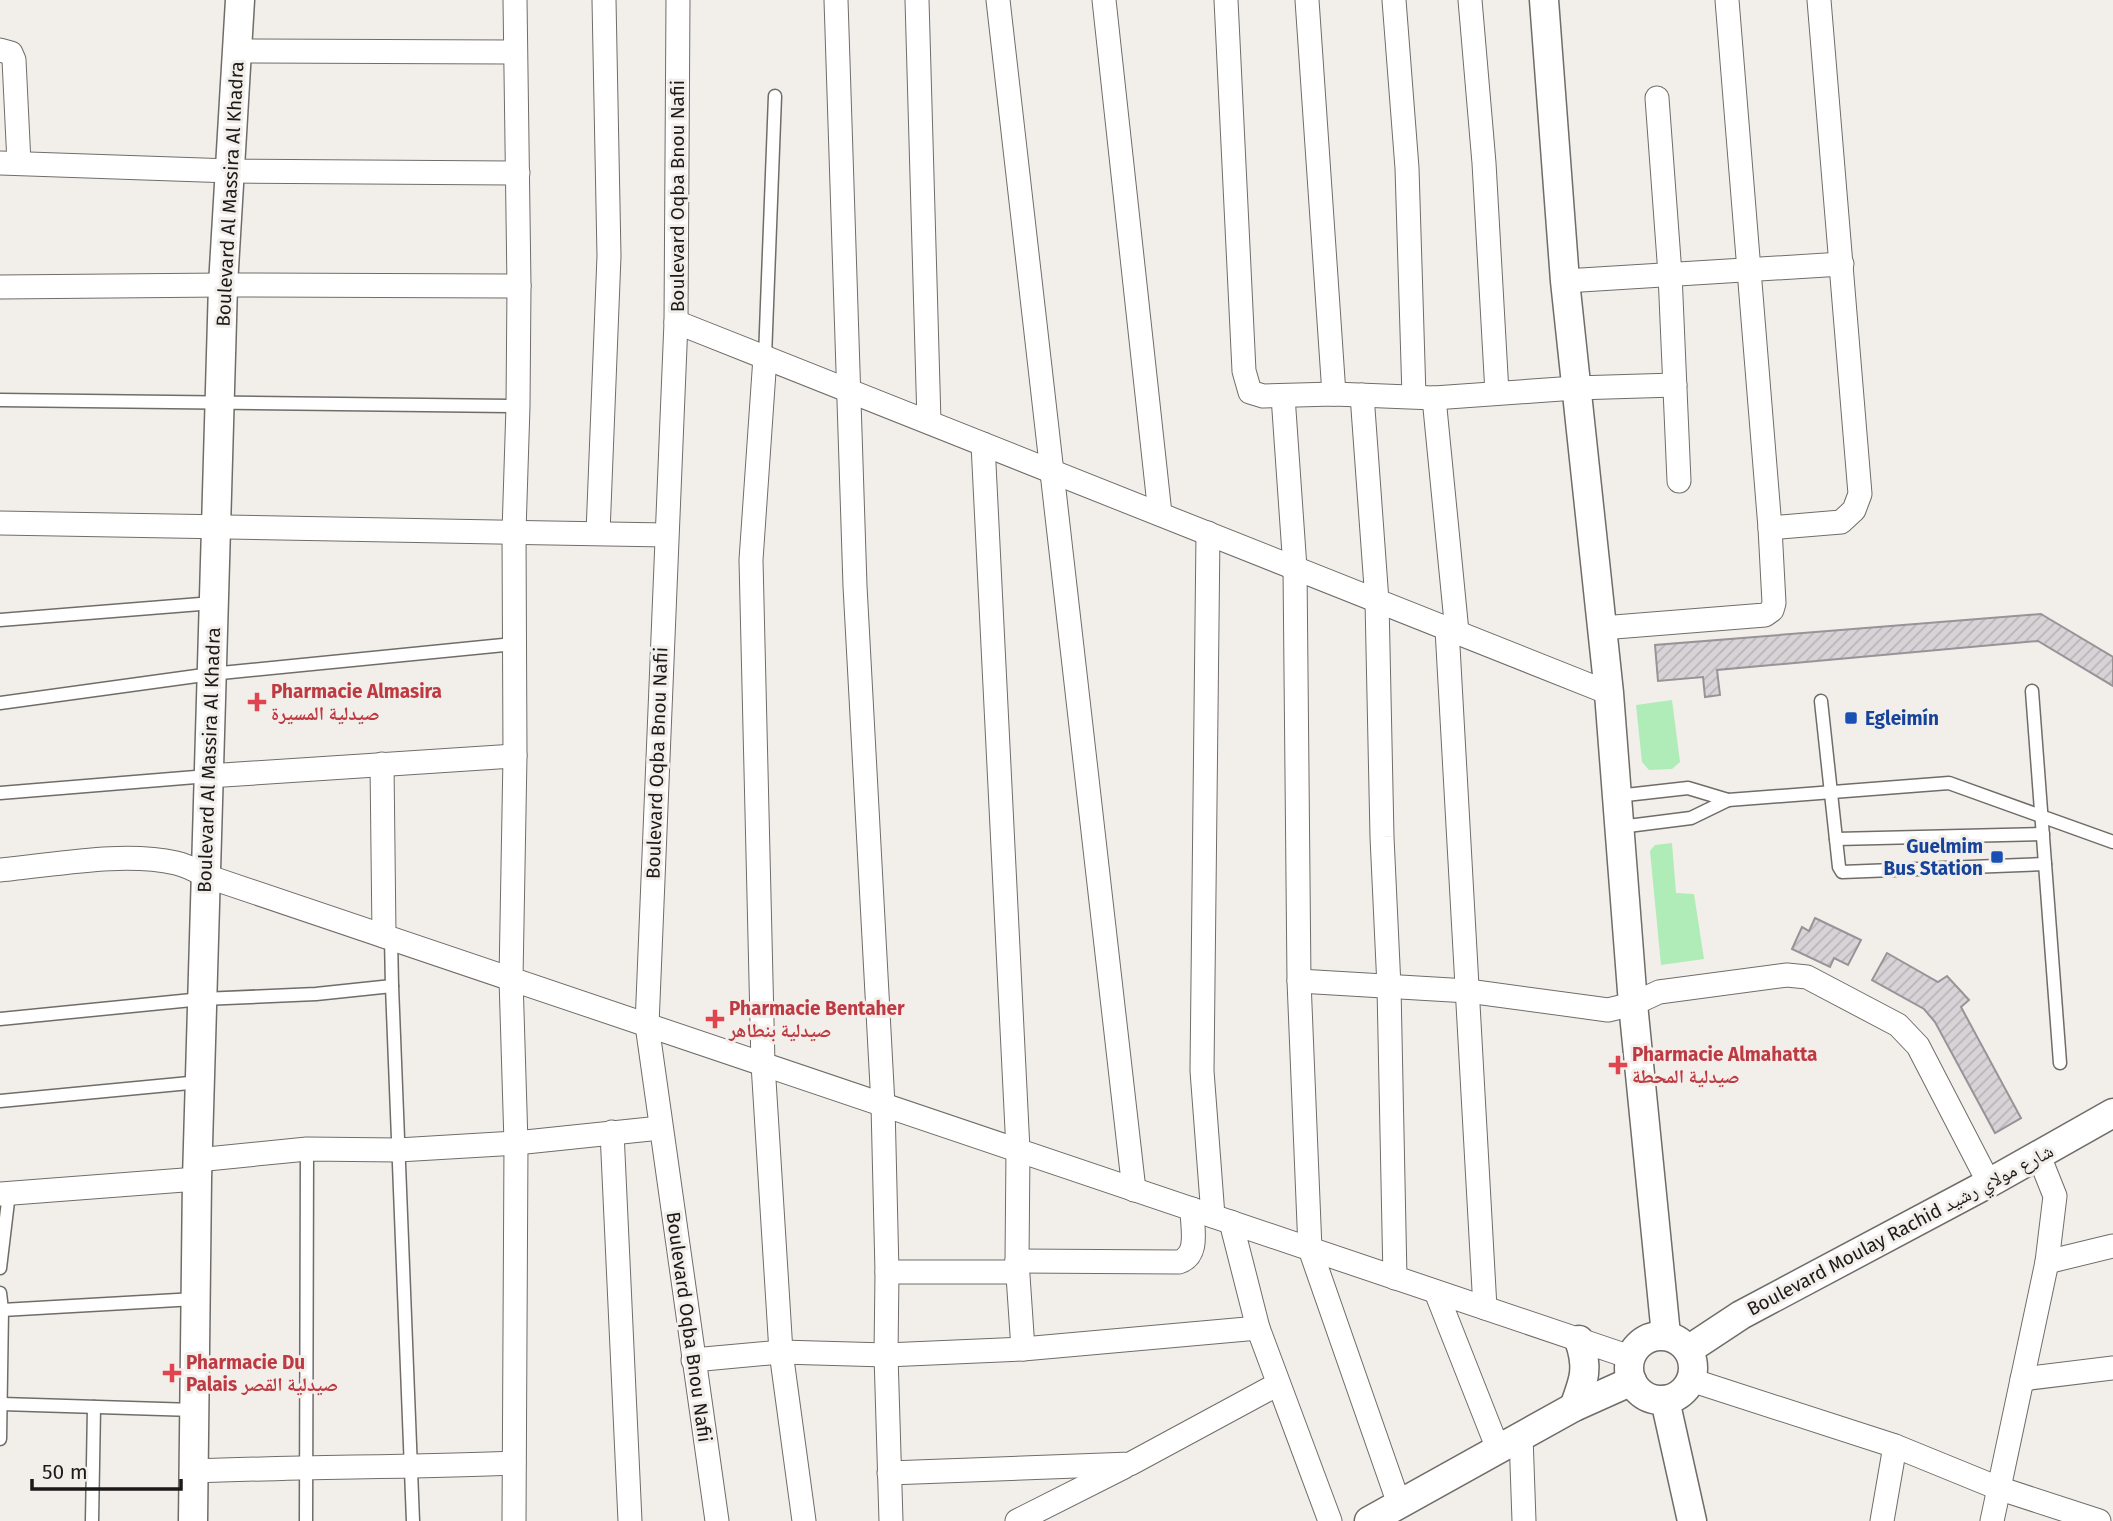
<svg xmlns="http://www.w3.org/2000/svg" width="2113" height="1521" font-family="'Fira Sans','Noto Naskh Arabic',sans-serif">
  <defs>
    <pattern id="building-hatch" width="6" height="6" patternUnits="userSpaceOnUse" patternTransform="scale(1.75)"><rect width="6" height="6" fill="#d7d3d7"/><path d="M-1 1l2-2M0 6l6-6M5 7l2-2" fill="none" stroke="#b8b5b8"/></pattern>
  </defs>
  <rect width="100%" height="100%" fill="#f2efeb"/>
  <g fill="#afecb7">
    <path d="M1672,700l8,62 -8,7 -23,1 -7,-8 -6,-57z"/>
    <path d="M1672,843l4,50 18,1 10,65 -43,6 -11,-114 5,-6z"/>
  </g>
  <g fill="url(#building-hatch)" stroke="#979397" stroke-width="2">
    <path d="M2041,614l72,43v29l-75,-45 -321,29 3,25 -15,2 -2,-20 -45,4 -3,-36z"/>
    <path d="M1815,918l46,22 -13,25 -14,-7 -4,9 -38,-18 10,-22 7,4z"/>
    <path d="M1887,953l51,29 9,-6 22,24 -8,7 60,111 -26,15 -60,-111 -11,-13 -52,-29z"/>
  </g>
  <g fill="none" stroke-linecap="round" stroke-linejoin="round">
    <defs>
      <g id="service">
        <path d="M765,357l10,-261"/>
        <path d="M0,400l518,6"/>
        <path d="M0,620l213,-17"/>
        <path d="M2032,691l28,372"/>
        <path d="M1821,701l18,166 3,5 203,-8"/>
        <path d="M0,703l211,-29 303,-30"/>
        <path d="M0,793l208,-17"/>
        <path d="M1617,796l71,-8 40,12 221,-17 164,59"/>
        <path d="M1620,827l71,-9 37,-18"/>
        <path d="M1836,839l207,-5"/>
        <path d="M392,986l21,535"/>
        <path d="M0,1019l202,-20 114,-5 76,-8 -1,-48"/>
        <path d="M0,1101l200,-19"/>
        <path d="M0,1268l9,-75"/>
        <path d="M0,1293l2,17 -2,129"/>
        <path d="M2,1310l193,-11"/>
        <path d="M2,1404l192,6"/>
        <path d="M92,1521l2,-114"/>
        <path d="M306,1521l1,-372"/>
      </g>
      <g id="minor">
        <path d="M678,0l-2,322 -29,703 70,496"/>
        <path d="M836,0l19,586 28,519 4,167 -1,83 5,166"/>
        <path d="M917,0l12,422"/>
        <path d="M998,0l136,1190"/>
        <path d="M1104,0l56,514"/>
        <path d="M1226,0l18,371 6,21 13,4 71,-2 100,4 141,-10 100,-3"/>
        <path d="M1307,0l27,394"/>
        <path d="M1394,0l13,168 7,228"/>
        <path d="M1470,0l14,163 13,230"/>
        <path d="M0,50l11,3 3,7 5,103"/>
        <path d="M238,51l277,1"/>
        <path d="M1657,98l13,176 9,207"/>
        <path d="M0,163l231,8 287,2"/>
        <path d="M1565,281l277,-17"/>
        <path d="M0,287l223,-2 296,1"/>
        <path d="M676,322l933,371"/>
        <path d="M765,357l-14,203 12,504 18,288 23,169"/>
        <path d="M1362,395l15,206 5,236 7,150 6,291"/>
        <path d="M1283,396l12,172 4,413 11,268 89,255"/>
        <path d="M1434,398l23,234"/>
        <path d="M983,444l35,706 -1,111 6,88"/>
        <path d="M0,523l666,12"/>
        <path d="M1770,528l71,-6 13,-12 6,-16 -41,-494"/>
        <path d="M598,533l11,-277 -5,-256"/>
        <path d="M1208,533l-6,538 11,145"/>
        <path d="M1602,628l163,-13 7,-5 2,-7 -4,-75 -43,-528"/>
        <path d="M1447,629l38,679"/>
        <path d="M382,764l2,172"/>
        <path d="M208,776l307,-20"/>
        <path d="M0,870c55,-5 122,-19 176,-7 10,2 21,8 30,13l1424,481"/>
        <path d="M1299,981l169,10 140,19 25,-6 26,-12 128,-17 20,2 91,48 20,21 71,137"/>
        <path d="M612,1132l18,389"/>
        <path d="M197,1160l110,-11 91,1 118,-7 144,-15"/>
        <path d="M0,1194l197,-15"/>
        <path d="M1231,1222l27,106 72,193"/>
        <path d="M1017,1261l162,1c21,-7 13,-34 13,-53"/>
        <path d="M2047,1262l66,-16"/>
        <path d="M887,1272h130"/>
        <path d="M1436,1292l62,157"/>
        <path d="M693,1360l88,-8 105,3 137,-6 235,-21"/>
        <path d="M2022,1379l91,-11"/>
        <path d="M1691,1380l204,66 103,42 101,33"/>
        <path d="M1521,1436l3,85"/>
        <path d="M194,1471c107,-4 213,-4 320,-8"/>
        <path d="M889,1473l241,-9 148,-80"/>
        <path d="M514,1521l2,-378 -5,-164 4,-223 -1,-224 4,-126 1,-120 -4,-286"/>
        <path d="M1017,1521l107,-54"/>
        <path d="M1882,1521l13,-75"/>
        <path d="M1992,1521l55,-259 8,-66 -16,-40"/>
      </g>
      <g id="tertiary">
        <path d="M1544,0l21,281 44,412 24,311 33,331"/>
        <circle cx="1661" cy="1368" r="32"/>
        <path d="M1688,1350l53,-35 248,-132 124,-70"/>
        <path d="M1665,1400l27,121"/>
        <path d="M1574,1407c10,-27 15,-39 5,-67"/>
        <path d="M193,1521l4,-342 19,-651 7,-243 17,-285"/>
        <path d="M1369,1521l205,-114 58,-26"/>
      </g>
    </defs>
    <use href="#service" stroke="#706d69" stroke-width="15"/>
    <use href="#minor" stroke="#706d69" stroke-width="25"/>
    <use href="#tertiary" stroke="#706d69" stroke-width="31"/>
    <use href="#service" stroke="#fff" stroke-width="12"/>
    <use href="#minor" stroke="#fff" stroke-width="23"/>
    <use href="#tertiary" stroke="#fff" stroke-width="28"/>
  </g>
  <g fill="#e0444e" stroke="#f2efeb" stroke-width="2.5">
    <path d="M253.5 691.5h7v7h7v7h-7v7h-7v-7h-7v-7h7z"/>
    <path d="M711.5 1008.5h7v7h7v7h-7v7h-7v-7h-7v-7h7z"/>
    <path d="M1614.5 1054.5h7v7h7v7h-7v7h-7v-7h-7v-7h7z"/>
    <path d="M168.5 1362.5h7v7h7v7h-7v7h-7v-7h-7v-7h7z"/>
  </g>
  <g fill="#1a4fb4" stroke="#f2efeb" stroke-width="2.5">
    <rect x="1844" y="711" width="14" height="14" rx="3.5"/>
    <rect x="1990" y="850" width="14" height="14" rx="3.5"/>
  </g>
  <g text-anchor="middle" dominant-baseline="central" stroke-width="6" stroke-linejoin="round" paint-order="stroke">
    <g font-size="19" fill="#1b1a18" stroke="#f2efeb">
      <text transform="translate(230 194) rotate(-87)">Boulevard Al Massira Al Khadra</text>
      <text transform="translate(677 196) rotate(-90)">Boulevard Oqba Bnou Nafii</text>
      <text transform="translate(209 760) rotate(-88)">Boulevard Al Massira Al Khadra</text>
      <text transform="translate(657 763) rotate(-88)">Boulevard Oqba Bnou Nafii</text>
      <text transform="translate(1900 1230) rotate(-28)">Boulevard Moulay Rachid شارع مولاي رشيد</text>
      <text transform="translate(689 1327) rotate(82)">Boulevard Oqba Bnou Nafii</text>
    </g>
    <g font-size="19" font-weight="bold" fill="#be3a42" stroke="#f2efeb" text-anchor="start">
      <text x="271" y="691">Pharmacie Almasira<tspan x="271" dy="22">صيدلية المسيرة</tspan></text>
      <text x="729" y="1008">Pharmacie Bentaher<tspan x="729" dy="22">صيدلية بنطاهر</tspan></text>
      <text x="1632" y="1054">Pharmacie Almahatta<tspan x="1632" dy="22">صيدلية المحطة</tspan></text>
      <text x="186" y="1362">Pharmacie Du<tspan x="186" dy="22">Palais صيدلية القصر</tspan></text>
    </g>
    <g font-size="19" font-weight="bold" fill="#164399" stroke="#f2efeb" text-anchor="start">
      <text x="1865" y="718">Egleimín</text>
      <text x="1983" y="846" text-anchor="end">Guelmim<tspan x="1983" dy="22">Bus Station</tspan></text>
    </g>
  </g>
  <path d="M32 1479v10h149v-10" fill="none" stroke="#1b1a18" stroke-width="3.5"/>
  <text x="42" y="1479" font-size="21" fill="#1b1a18" stroke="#f2efeb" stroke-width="5" paint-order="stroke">50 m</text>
</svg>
